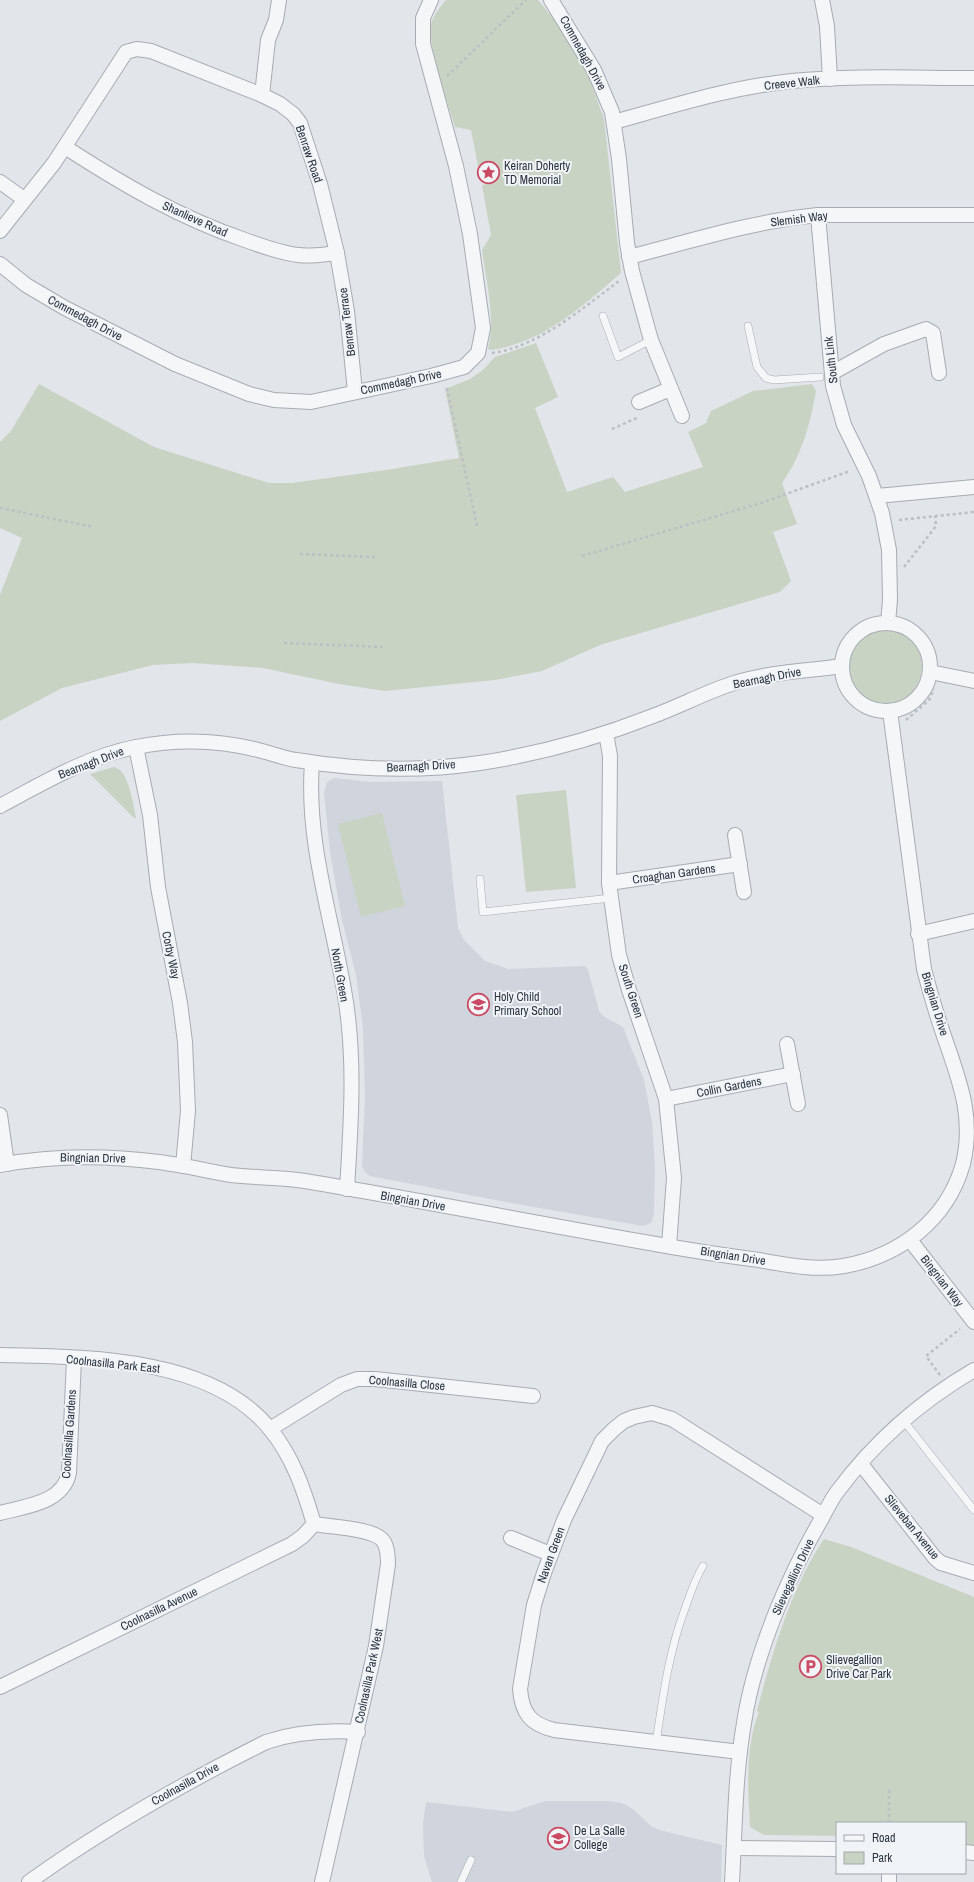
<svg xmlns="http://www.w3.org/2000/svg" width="974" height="1882" font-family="'Archivo Narrow',sans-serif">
  <rect width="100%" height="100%" fill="#e2e5ea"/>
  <g fill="#d0d4dc">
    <path d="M334,778l36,4 72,-1 15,137 1,10 6,12 21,21 23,8 77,-3 3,4 11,41 4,5 20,11 21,53 8,42 3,43 -1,49 -3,9 -8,3 -132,-23 -141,-27 -5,-4 -3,-6 3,-69 -2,-69 -7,-53 -14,-55 -12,-68 -6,-59 3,-11z"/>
    <path d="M545,1801h63l14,2 11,6 19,18 11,4 59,14 -1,37h-289l-8,-26 -1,-33 3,-21 86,10z"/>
  </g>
  <g fill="#c8d3c3">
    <path d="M446,0h92l22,27 27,45 17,47 17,154c-38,33 -79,70 -130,77l-3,-1c8,-32 -2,-67 -6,-99l9,-15 -9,-50 15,-3 -3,-19 -16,3 -7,-36 -16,-3c-6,-20 -29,-87 -24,-103 3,-9 9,-17 15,-24z"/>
    <path d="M536,343l22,54 -23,11 32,84 46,-15 12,15 78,-25 -15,-35 18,-9 5,-12 42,-20 59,-7 4,7c-6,33 -14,64 -34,92l15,41 -24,8 18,49 -11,11 -180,53 -58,26 -47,9 -110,11 -46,-7 -76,-16 -70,-5 -40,2 -91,23 -62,33v-126l22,-57 -22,-10v-86l11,-11 28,-47 115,63 115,36h23l94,-13 73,-12 -14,-69 25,-10 13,-9 12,-13z"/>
    <circle cx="885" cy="667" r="37"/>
    <path d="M114,767c15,3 19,37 22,51h-2l-44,-44z"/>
    <path d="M566,790l10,98 -50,4 -10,-97z"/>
    <path d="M382,813l23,93 -44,11 -23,-93z"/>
    <path d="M824,1539l27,8 123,50v250l-9,-1v-23h-128v13l-73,-1 -14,-8c-2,-37 -5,-80 9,-115l-2,-1c15,-57 34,-123 67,-172z"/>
  </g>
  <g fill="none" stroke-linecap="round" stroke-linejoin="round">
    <defs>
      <g id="lane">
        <path d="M603,316l15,41 33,-17"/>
        <path d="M748,326l9,41 9,11 8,2 46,-3"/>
        <path d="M480,879l3,33 128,-14"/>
        <path d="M903,1420l71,90"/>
        <path d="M656,1743c7,-47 13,-93 30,-137 5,-14 9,-27 17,-40"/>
        <path d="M461,1882l10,-22"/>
      </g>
      <g id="street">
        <path d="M551,0l43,70 18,42 7,47 8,84 5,28 19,69 31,76"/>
        <path d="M822,0l5,26 3,53"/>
        <path d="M262,95l6,-55 8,-20 3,-20"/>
        <path d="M614,122c58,-16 118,-35 178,-41 60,-6 122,-3 182,-3"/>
        <path d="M65,147c57,37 115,71 180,93 17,6 35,13 53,15 13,2 27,-1 39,-2"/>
        <path d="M0,182l24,17"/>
        <path d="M818,215l15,171 11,39 25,51 13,37 7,37 1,50 -2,23"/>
        <path d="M0,231l54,-68 72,-111 11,-3 14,2 111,44 18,9 13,10 7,9 20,61 17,69 10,58 8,81"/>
        <path d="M629,257c62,-16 125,-36 189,-42h156"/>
        <path d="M0,264l26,21 39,23 110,56 74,30 25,6 37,2 120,-26 33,-9 14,-14 5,-25 -13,-94 -14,-68 -33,-122v-26l8,-18"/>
        <path d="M832,373l52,-29 42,-15 7,4 6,40"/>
        <path d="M639,402l31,-13"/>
        <path d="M877,496l97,-9"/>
        <circle cx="886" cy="667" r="44"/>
        <path d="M930,672l44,9"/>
        <path d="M606,733l4,23 -1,127 10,72 10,35 37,109 8,79 -5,68"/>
        <path d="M136,747l14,68 8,72 22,116 5,39 3,69 -5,55"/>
        <path d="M312,763c-6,78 19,151 32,227 12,66 7,133 3,199"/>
        <path d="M0,806c43,-23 88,-50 136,-59 40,-8 83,-7 122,3 13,3 25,8 38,10 61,10 123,12 184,3 59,-9 117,-25 173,-47 27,-10 53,-24 81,-33 35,-11 73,-12 108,-17"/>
        <path d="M735,835l9,57"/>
        <path d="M609,883l131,-19"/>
        <path d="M918,934l56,-13"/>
        <path d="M787,1044l11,60"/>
        <path d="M666,1099l127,-25"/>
        <path d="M0,1115l7,49"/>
        <path d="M0,1165c53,-10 105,-10 159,-3 24,3 48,9 72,13 25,3 50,2 74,6 113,19 226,41 339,61 38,7 76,13 115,18 28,5 57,11 85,6 56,-10 103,-46 119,-102 11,-46 -3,-82 -18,-125 -8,-23 -15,-46 -21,-70l-34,-258"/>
        <path d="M910,1240l64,82"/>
        <path d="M0,1355c85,2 211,1 270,74 23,28 34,61 44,95"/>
        <path d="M270,1429l71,-44 16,-6h18l158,17"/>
        <path d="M861,1464l74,94 6,5 33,10"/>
        <path d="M0,1513c26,-7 63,-10 69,-40l5,-114"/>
        <path d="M314,1524c17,3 62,4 70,18 4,7 4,15 4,22l-12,82 -54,236"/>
        <path d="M511,1538l39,16"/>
        <path d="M0,1687l292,-143 11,-8 11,-12"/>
        <path d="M740,1752l-186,-22c-24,-6 -32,-17 -34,-41l14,-84 10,-32 20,-53 38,-79 12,-12 10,-8 10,-4 18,-4 20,6 151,96"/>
        <path d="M734,1848l103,1"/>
        <path d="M965,1852l9,1"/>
        <path d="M29,1882c75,-54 155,-99 237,-140 30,-10 60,-12 92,-10"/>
        <path d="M732,1882c3,-53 3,-107 12,-159 6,-40 19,-79 34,-116 13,-31 27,-60 44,-89 5,-9 9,-18 15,-26 37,-50 84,-91 137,-122"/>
        <path d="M889,1882v-9"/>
      </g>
    </defs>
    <use href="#lane" stroke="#a7acb4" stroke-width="8"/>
    <use href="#street" stroke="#a7acb4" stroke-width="16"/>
    <g stroke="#bbc0c5" stroke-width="2.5" stroke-dasharray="3 3" stroke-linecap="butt">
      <path d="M447,76l79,-76"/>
      <path d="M492,353c46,-6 91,-45 127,-72"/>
      <path d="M447,388l30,138"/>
      <path d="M612,429l27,-12"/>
      <path d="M0,508l94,19"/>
      <path d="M899,520l75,-8"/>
      <path d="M300,554l75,3"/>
      <path d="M582,556l179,-53 89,-32"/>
      <path d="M904,567l29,-37 3,-4 -1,-10"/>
      <path d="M284,643l102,4"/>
      <path d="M906,720l23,-20 5,-11"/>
      <path d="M940,1375l-14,-19 34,-27"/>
      <path d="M889,1823v-33"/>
    </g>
    <use href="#lane" stroke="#f4f6f8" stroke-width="7"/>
    <use href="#street" stroke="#f4f6f8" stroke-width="14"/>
  </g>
  <defs>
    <symbol id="sight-ring" viewBox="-11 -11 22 22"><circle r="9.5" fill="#f1f4f7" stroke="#cb4a63" stroke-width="1.5"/><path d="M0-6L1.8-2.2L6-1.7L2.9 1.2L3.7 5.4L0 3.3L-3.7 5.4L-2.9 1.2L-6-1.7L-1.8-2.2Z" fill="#cb4a63"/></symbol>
    <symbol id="school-ring" viewBox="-11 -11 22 22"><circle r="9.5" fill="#f1f4f7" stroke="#cb4a63" stroke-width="1.5"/><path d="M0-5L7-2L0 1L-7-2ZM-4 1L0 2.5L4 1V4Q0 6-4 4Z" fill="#cb4a63"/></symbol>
    <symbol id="parking-ring" viewBox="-11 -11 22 22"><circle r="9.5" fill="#f1f4f7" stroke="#cb4a63" stroke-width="1.5"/><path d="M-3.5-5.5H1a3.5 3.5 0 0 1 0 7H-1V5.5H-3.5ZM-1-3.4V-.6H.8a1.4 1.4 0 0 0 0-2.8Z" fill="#cb4a63"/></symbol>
  </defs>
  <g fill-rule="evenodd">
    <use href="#sight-ring" x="476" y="160" width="25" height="25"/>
    <use href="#school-ring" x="466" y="992" width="25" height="25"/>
    <use href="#parking-ring" x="798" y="1654" width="25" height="25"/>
    <use href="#school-ring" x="546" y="1826" width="25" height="25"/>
  </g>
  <g text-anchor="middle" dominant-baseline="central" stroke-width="4" stroke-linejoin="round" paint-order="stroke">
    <g font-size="12" fill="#2a3441" stroke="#f1f4f7">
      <text transform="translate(583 53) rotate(61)">Commedagh Drive</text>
      <text transform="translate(792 83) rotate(-6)">Creeve Walk</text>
      <text transform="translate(309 154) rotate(71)">Benraw Road</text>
      <text transform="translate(195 219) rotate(24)">Shanlieve Road</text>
      <text transform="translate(799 219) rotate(-7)">Slemish Way</text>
      <text transform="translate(85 318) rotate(28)">Commedagh Drive</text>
      <text transform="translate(347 322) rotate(-97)">Benraw Terrace</text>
      <text transform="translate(831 360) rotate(-96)">South Link</text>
      <text transform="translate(401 382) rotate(-12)">Commedagh Drive</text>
      <text transform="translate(767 678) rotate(-11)">Bearnagh Drive</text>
      <text transform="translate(91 763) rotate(-21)">Bearnagh Drive</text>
      <text transform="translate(421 766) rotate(-3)">Bearnagh Drive</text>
      <text transform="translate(674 874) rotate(-8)">Croaghan Gardens</text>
      <text transform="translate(171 955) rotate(78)">Corby Way</text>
      <text transform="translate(340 975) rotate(80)">North Green</text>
      <text transform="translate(631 991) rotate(72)">South Green</text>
      <text transform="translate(935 1004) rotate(73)">Bingnian Drive</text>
      <text transform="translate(729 1087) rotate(-11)">Collin Gardens</text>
      <text transform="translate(93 1158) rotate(1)">Bingnian Drive</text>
      <text transform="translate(413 1201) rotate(10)">Bingnian Drive</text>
      <text transform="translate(733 1256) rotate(9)">Bingnian Drive</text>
      <text transform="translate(942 1281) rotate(52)">Bingnian Way</text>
      <text transform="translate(113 1364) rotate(6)">Coolnasilla Park East</text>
      <text transform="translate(407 1383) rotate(5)">Coolnasilla Close</text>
      <text transform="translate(69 1434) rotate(-86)">Coolnasilla Gardens</text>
      <text transform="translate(912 1527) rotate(51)">Slieveban Avenue</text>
      <text transform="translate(551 1555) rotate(-70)">Navan Green</text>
      <text transform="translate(793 1577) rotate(-65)">Slievegallion Drive</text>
      <text transform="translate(159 1609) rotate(-26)">Coolnasilla Avenue</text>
      <text transform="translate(369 1676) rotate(-78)">Coolnasilla Park West</text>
      <text transform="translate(185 1784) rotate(-29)">Coolnasilla Drive</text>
    </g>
    <g font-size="12" fill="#2a3441" stroke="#f1f4f7" text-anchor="start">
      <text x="504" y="166">Keiran Doherty<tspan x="504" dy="14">TD Memorial</tspan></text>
      <text x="494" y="997">Holy Child<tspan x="494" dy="14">Primary School</tspan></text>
      <text x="826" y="1660">Slievegallion<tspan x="826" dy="14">Drive Car Park</tspan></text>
      <text x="574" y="1831">De La Salle<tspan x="574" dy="14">College</tspan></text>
    </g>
  </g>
  <rect x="836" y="1822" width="130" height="52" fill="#f1f4f7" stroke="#a1a7ae"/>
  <rect x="844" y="1835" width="20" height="6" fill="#f4f6f8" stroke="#a1a7ae"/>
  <text x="872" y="1842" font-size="12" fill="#2a3441">Road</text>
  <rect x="844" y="1852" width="20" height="12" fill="#c8d3c3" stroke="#a1a7ae"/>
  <text x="872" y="1862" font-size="12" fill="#2a3441">Park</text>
</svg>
